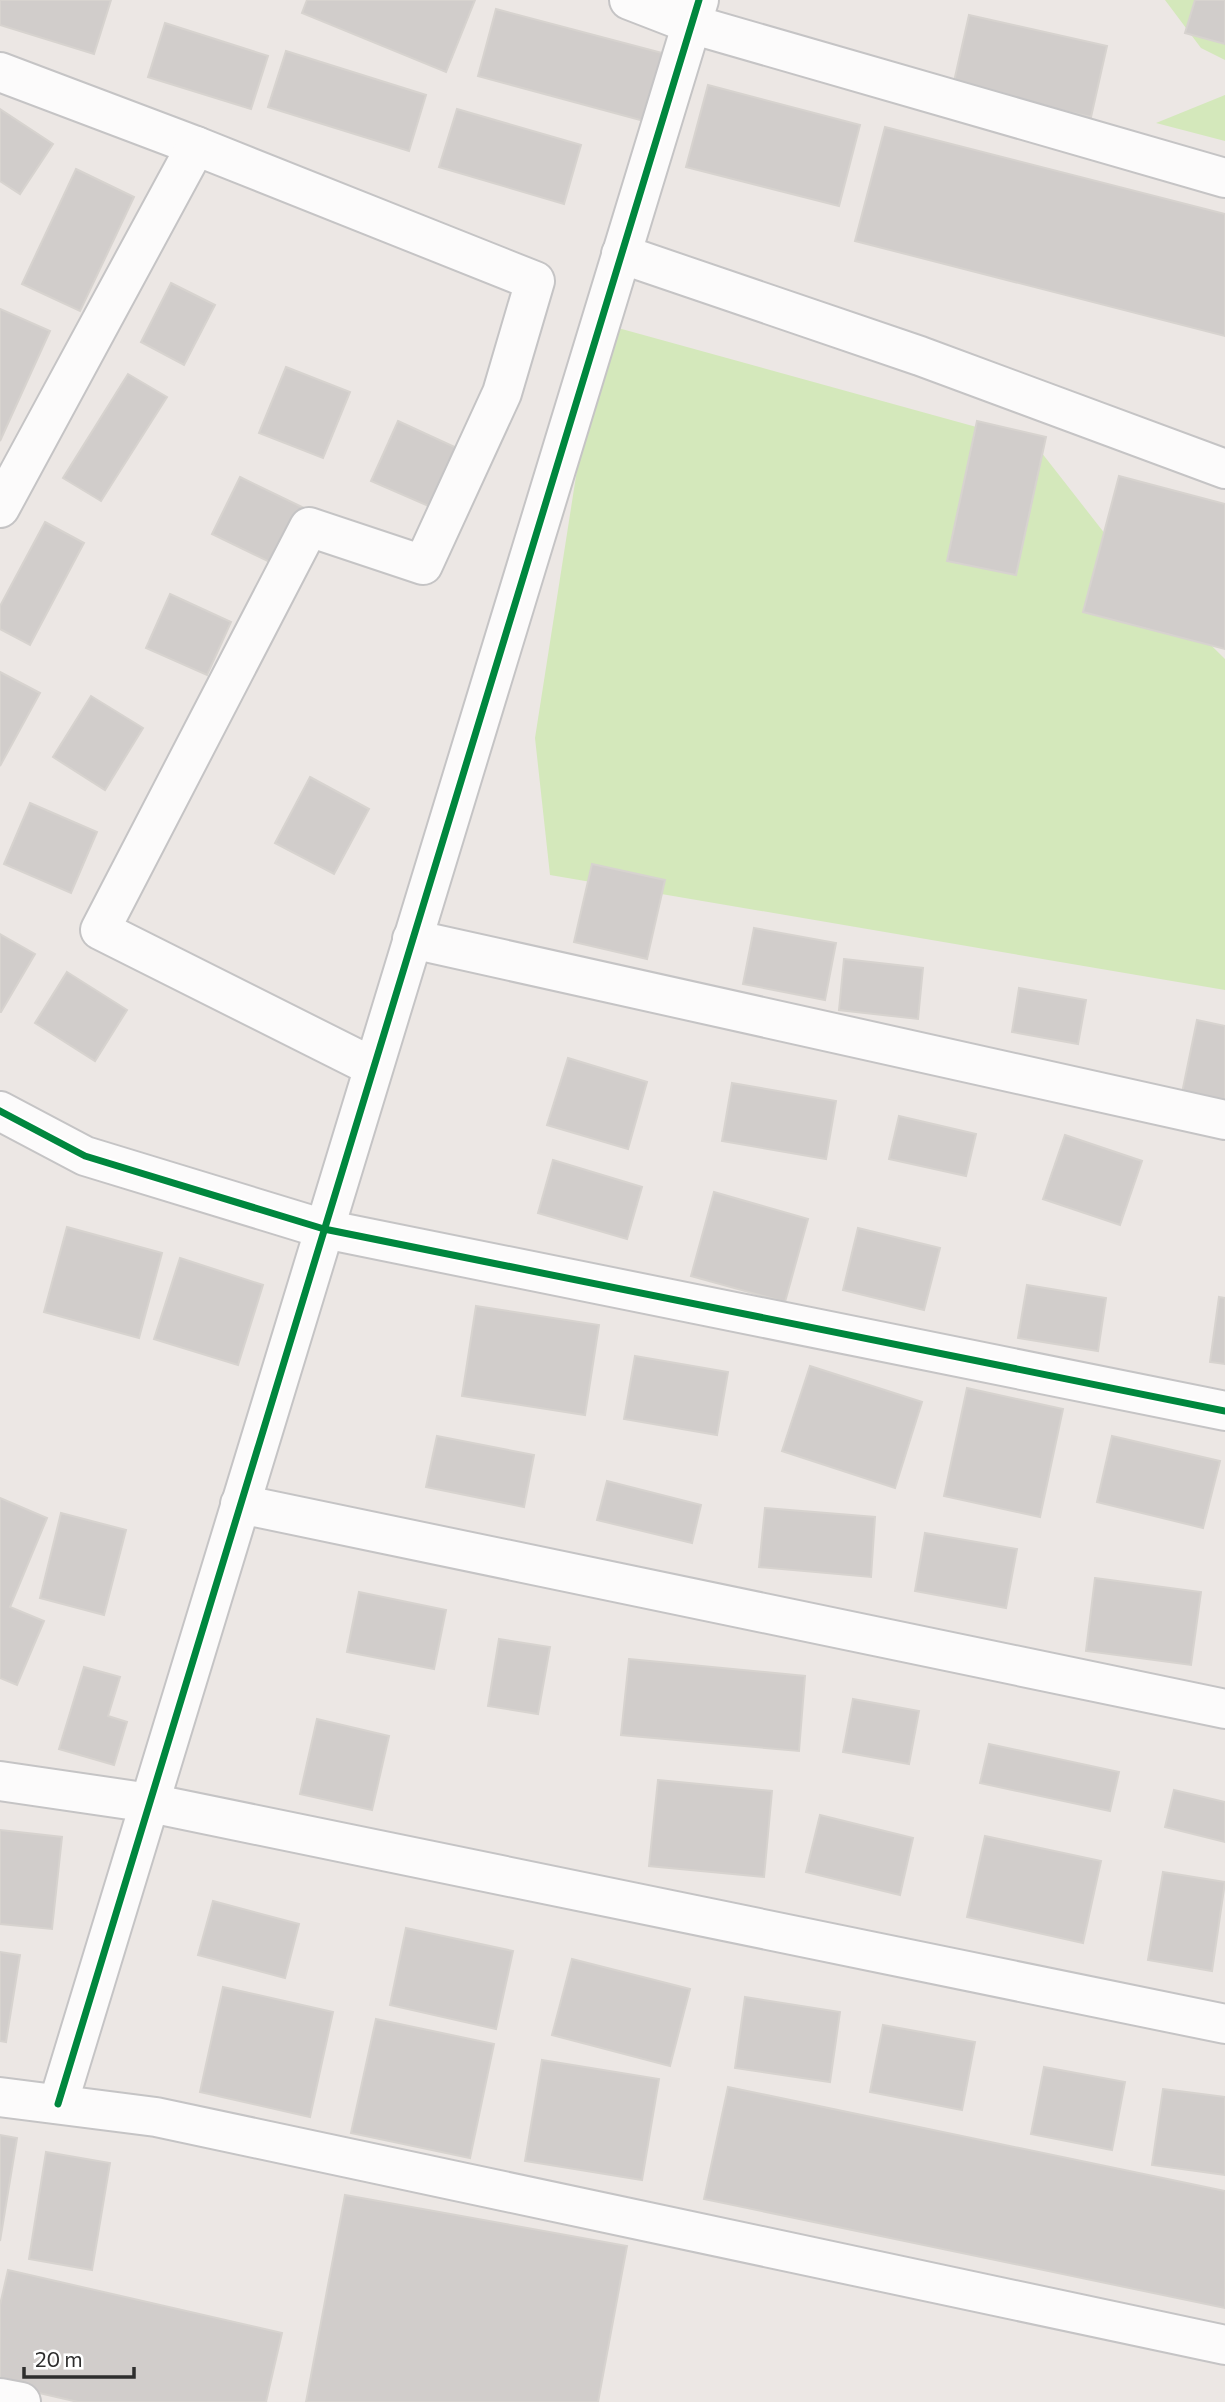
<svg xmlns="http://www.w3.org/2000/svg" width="1225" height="2402" font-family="Commissioner,sans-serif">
  <rect width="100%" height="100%" fill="#ece7e4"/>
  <g fill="#d4e8bb">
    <path d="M1165,0h60v60l-24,-12z"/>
    <path d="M1225,95v46l-69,-18z"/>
    <path d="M600,323l434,120 93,119 98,97v331l-675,-115 -15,-137z"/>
  </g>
  <g fill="#d1cdcb" stroke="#d7d3cf" stroke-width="2">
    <path d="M0,0h111l-17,54 -94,-29z"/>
    <path d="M307,0h168l-29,72 -144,-59z"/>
    <path d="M1195,0h30v44l-40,-11z"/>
    <path d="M496,9l166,44 -18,68 -166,-45z"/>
    <path d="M969,15l138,31 -16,71 -138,-31z"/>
    <path d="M165,23l103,33 -17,53 -103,-32z"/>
    <path d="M286,51l140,44 -17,56 -141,-44z"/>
    <path d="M708,85l152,40 -21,81 -153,-39z"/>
    <path d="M0,109l53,35 -33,50 -20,-13z"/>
    <path d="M457,109l124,36 -17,59 -125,-37z"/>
    <path d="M885,127l340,87v122l-370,-95z"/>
    <path d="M76,169l58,28 -54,114 -58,-27z"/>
    <path d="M171,283l44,22 -31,60 -43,-23z"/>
    <path d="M0,309l50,22 -50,110z"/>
    <path d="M286,367l64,25 -27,66 -64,-25z"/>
    <path d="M128,374l39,23 -66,104 -38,-23z"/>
    <path d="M398,421l61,28 -26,59 -62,-27z"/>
    <path d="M977,421l69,16 -30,138 -69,-14z"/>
    <path d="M1119,476l106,28v145l-142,-37z"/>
    <path d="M240,477l64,31 -28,57 -64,-31z"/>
    <path d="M45,522l39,21 -54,102 -30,-16v-23z"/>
    <path d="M170,594l61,28 -24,53 -61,-27z"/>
    <path d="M0,672l40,21 -40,73z"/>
    <path d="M91,696l52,32 -38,62 -52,-33z"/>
    <path d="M310,777l59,32 -35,65 -59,-31z"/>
    <path d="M30,803l67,29 -26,61 -67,-29z"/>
    <path d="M592,864l73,16 -18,79 -73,-17z"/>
    <path d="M754,928l82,15 -11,57 -82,-16z"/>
    <path d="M0,934l35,20 -34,58h-1z"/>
    <path d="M844,959l79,9 -5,51 -79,-9z"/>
    <path d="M67,972l60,38 -32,51 -60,-38z"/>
    <path d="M1019,988l67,12 -8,44 -66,-12z"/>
    <path d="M1197,1020l28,6v76l-43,-9z"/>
    <path d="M568,1058l79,24 -19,67 -81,-24z"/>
    <path d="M732,1083l104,18 -10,58 -104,-18z"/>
    <path d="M899,1116l77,18 -10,42 -77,-17z"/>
    <path d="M1065,1135l77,26 -22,64 -77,-26z"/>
    <path d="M553,1160l89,27 -15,52 -89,-26z"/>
    <path d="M714,1192l94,27 -23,83 -94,-26z"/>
    <path d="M67,1227l95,26 -23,85 -95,-26z"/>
    <path d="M858,1228l82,20 -16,62 -81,-20z"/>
    <path d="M180,1258l83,27 -25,80 -84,-26z"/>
    <path d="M1027,1285l79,13 -8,53 -80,-13z"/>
    <path d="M1219,1297l6,1v66l-15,-2z"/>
    <path d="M476,1306l123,19 -14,90 -123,-19z"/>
    <path d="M635,1356l93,16 -11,63 -93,-16z"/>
    <path d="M810,1366l112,36 -27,86 -113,-37z"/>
    <path d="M967,1388l96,21 -23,108 -96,-21z"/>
    <path d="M437,1436l97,19 -10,52 -98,-20z"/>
    <path d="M1112,1436l108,25 -17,67 -106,-26z"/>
    <path d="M607,1481l94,24 -9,38 -95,-23z"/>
    <path d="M0,1498l47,20 -37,89 34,14 -27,64 -17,-7z"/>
    <path d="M765,1508l110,9 -4,60 -112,-10z"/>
    <path d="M61,1513l65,17 -22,85 -64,-17z"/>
    <path d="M925,1533l92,16 -11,59 -91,-17z"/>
    <path d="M1095,1578l106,14 -10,73 -105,-14z"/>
    <path d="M359,1592l87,18 -12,59 -87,-17z"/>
    <path d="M499,1639l51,8 -12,67 -50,-8z"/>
    <path d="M629,1659l176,17 -6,75 -178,-16z"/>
    <path d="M84,1667l36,10 -12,39 19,6 -13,43 -55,-16z"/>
    <path d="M853,1699l66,12 -10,53 -66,-12z"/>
    <path d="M317,1719l72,17 -17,74 -72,-16z"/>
    <path d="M989,1744l130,28 -9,39 -130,-28z"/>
    <path d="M658,1780l114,11 -8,86 -115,-11z"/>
    <path d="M1174,1790l51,12v40l-60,-15z"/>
    <path d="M820,1815l93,23 -13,57 -94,-23z"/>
    <path d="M0,1830l62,7 -10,92 -52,-5z"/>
    <path d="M985,1836l116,25 -18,82 -116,-26z"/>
    <path d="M1163,1872l62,10 -13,89 -64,-11z"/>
    <path d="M213,1901l86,23 -14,54 -87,-23z"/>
    <path d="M406,1928l107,23 -17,78 -106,-24z"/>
    <path d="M0,1952l20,3 -14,87 -6,-1z"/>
    <path d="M572,1959l118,30 -20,77 -118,-31z"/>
    <path d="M223,1987l110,25 -23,105 -110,-25z"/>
    <path d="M745,1997l95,15 -10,70 -95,-14z"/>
    <path d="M376,2019l118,25 -24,114 -119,-25z"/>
    <path d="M883,2025l92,17 -13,68 -92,-18z"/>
    <path d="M542,2060l117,19 -17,101 -117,-19z"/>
    <path d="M1044,2067l81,15 -13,68 -81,-16z"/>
    <path d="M728,2087l497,104v117l-521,-109z"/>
    <path d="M1163,2089l62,8v78l-73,-10z"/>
    <path d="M0,2135l17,3 -17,103z"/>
    <path d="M46,2152l64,11 -18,107 -63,-11z"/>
    <path d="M345,2195l282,51 -29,156h-292z"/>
    <path d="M8,2270l274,63 -16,69h-188l-78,-18v-79z"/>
  </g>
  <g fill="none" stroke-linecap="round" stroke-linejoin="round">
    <defs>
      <g id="minor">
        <path d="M629,0l62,24 534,154"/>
        <path d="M0,72l196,74"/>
        <path d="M621,254l299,102 305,113"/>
        <path d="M0,508l196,-362 339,135 -33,112 -79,172 -114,-38 -209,403 273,137"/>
        <path d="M412,939l813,181"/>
        <path d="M0,1111l85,45 239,73 901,182"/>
        <path d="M240,1504l985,205"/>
        <path d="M0,1781l150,22 1075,221"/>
        <path d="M0,2097l156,20 1069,228"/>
        <path d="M58,2104l641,-2104"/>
        <path d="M0,2398l21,4"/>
      </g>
    </defs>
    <use href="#minor" stroke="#c5c4c5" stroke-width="42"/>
    <use href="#minor" stroke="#fcfbfb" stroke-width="38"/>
    <defs>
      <g id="cycleway">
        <path d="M0,1111l85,45 239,73 901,182"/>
        <path d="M58,2104l641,-2104"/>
      </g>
    </defs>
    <use href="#cycleway" stroke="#fff" stroke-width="11"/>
    <use href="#cycleway" stroke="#00873e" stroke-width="7"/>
  </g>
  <path d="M24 2367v10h110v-10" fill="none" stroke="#2e2e2e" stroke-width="3.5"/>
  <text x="35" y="2367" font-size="21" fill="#2e2e2e" stroke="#ffffff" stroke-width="5" paint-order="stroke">20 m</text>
</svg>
